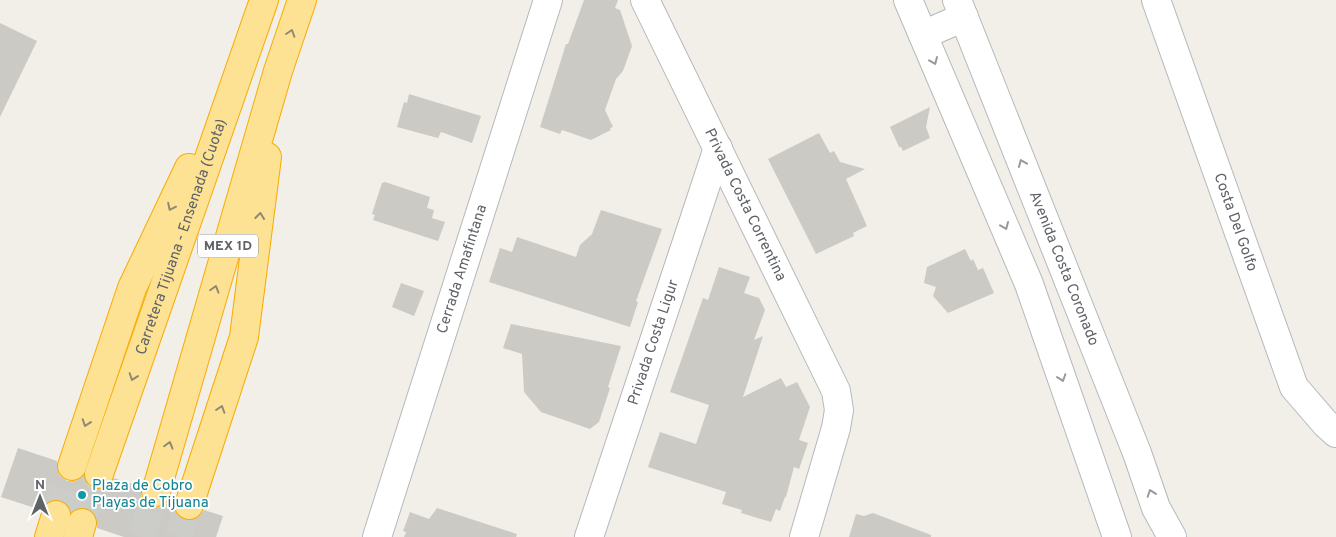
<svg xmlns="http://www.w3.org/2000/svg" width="1336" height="537" font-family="Overpass,sans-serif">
  <rect width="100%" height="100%" fill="#f1efe8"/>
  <g fill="#cccac5">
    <path d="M584,0h34l-3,8 5,2 12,36 -9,25 -7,8 -11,31 8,17 -3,1 1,2 -20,10 -29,-10 -2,4 -20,-7 26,-83h2z"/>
    <path d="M0,23l37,18 -37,76z"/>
    <path d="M409,94l72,22 -9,27 -31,-11 -3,6 -41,-11 7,-25 3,1z"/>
    <path d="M930,107l-4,20 4,11 -27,13 -2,-4h-2l-9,-20z"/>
    <path d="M819,133l11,20 4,-2 6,11 25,7 -19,10 21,47 -14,7 1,3 -38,18 -48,-95z"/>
    <path d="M385,182l45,15 -3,11 7,2 -2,8 13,4 -7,19 -65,-21 2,-5 -3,-1 6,-19 4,-12z"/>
    <path d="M601,210l61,19 -26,72 2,1 -8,25 -141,-45 11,-34 12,4 5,-15 59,20 4,-12 12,-11z"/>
    <path d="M965,249l6,12 2,-2 5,11 5,-2 11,25 -46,20 -15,-17 3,-9 -12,-4 3,-16z"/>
    <path d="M719,267l31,10 -6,16 15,5 6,12 -11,30 9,-4 -20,61 38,-19 5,9 11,-5 13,25 -11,33 9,3 -9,26 -5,-2 -8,30h-1l-5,14 -4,-2 -5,13 -30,-9 1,-3 -20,-6 4,-12 -78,-25 12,-35 36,12 13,-39 -39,-13 33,-94 5,2z"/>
    <path d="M401,283l23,8 -10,25 -22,-9z"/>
    <path d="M511,324l110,22 -13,41 2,1 -11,34 -9,7 -49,-17 -17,-20 -2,-38 -19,-6z"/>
    <path d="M18,448l39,13v8l3,7 7,5h9l8,-5 4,9 5,4h8l9,-4 4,-7 27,9v9l3,6 7,5h9l6,-3 4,-6 4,1v10l3,6 7,5h9l7,-4 4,-6 19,6 -7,21h-92l-27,-9v-9l-4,-7 -6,-4h-8l-8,4 -4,-8 -6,-4h-8l-7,3 -5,7 -40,-13z"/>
    <path d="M437,508l80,26 -1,3h-112l2,-5 -3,-1 7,-19 19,7z"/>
    <path d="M873,513l58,22v2h-82l7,-23 8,2z"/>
  </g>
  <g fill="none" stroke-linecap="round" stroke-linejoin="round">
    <g stroke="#ccccc8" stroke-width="28" stroke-dasharray="28 14" stroke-linecap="butt">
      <path d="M56,515l16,-49"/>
      <path d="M82,523l17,-49"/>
      <path d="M141,537l15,-45"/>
      <path d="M178,537l11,-32"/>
    </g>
    <defs>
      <g id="minor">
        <path id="s1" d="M645,0l191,391 3,19 -3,18 -32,109"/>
        <path id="s2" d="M1156,0l138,387 32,37 10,9"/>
        <path id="s3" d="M377,537l171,-537"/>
        <path id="s4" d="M589,537l129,-389"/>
      </g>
      <g id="tertiary">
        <path d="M908,0l121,284 88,253"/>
        <path id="s5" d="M957,0l180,453 19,55 16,29"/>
        <path d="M923,35l41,-18"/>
      </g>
      <g id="motorway">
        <path d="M72,466l60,-178 57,-120"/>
        <path id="s6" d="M99,474l165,-474"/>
        <path d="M156,492l122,-421 24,-71"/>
        <path d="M189,505l55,-168 23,-180"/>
        <path d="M49,537l7,-22"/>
        <path d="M78,537l4,-14"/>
      </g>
    </defs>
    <use href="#minor" stroke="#b5b8bc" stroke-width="30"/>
    <use href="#tertiary" stroke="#b5b8bc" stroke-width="30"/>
    <use href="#motorway" stroke="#f9ab00" stroke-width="30"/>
    <use href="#minor" stroke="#fff" stroke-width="28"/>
    <use href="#tertiary" stroke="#fff" stroke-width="28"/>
    <use href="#motorway" stroke="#fde293" stroke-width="28"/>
  </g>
  <defs><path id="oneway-chevron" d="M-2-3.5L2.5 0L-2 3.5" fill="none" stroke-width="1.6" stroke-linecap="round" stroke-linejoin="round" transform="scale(1.25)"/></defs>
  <g stroke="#8e8975">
    <use href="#oneway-chevron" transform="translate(291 33) rotate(-72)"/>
    <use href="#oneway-chevron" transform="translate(171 207) rotate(116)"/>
    <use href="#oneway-chevron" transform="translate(260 216) rotate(-83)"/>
    <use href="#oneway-chevron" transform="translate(215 289) rotate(-74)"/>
    <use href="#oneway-chevron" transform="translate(133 377) rotate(109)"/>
    <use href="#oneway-chevron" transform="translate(221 409) rotate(-72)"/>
    <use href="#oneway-chevron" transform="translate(86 423) rotate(109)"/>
    <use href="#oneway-chevron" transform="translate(169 445) rotate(-74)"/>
  </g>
  <g stroke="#979a9d">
    <use href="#oneway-chevron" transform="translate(934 61) rotate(67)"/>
    <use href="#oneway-chevron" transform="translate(1022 163) rotate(-112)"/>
    <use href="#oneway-chevron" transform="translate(1005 226) rotate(67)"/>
    <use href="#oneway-chevron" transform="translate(1062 378) rotate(71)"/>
    <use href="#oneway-chevron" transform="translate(1151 493) rotate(-109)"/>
  </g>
  <circle fill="#0f9aa8" stroke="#fff" stroke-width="2" cx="82" cy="495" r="5"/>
  <g text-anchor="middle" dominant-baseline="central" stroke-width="4" stroke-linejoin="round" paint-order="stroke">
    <rect fill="#fff" stroke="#8f9295" stroke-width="1" x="198" y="234.5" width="60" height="23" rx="4"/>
    <g font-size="14" font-weight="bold" fill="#5f6368">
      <text x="228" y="246">MEX 1D</text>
    </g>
    <g font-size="15" fill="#5f6368" stroke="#fff">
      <text stroke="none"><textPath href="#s1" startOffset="228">Privada Costa Correntina</textPath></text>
      <text stroke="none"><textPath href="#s2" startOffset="236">Costa Del Golfo</textPath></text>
      <text stroke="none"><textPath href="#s6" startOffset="251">Carretera Tijuana - Ensenada (Cuota)</textPath></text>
      <text stroke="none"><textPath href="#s3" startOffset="281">Cerrada Amafintana</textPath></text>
      <text stroke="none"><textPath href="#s5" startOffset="289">Avenida Costa Coronado</textPath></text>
      <text stroke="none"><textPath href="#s4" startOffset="205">Privada Costa Ligur</textPath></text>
    </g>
    <g font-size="15" fill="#0d838f" stroke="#fff" text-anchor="start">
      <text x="92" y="486">Plaza de Cobro<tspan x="92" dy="17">Playas de Tijuana</tspan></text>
    </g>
  </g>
  <g transform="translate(40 497)" stroke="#ffffff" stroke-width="4" paint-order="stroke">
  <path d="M0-4L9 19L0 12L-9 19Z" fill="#5f6368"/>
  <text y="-8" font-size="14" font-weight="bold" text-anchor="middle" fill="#5f6368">N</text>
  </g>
</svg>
